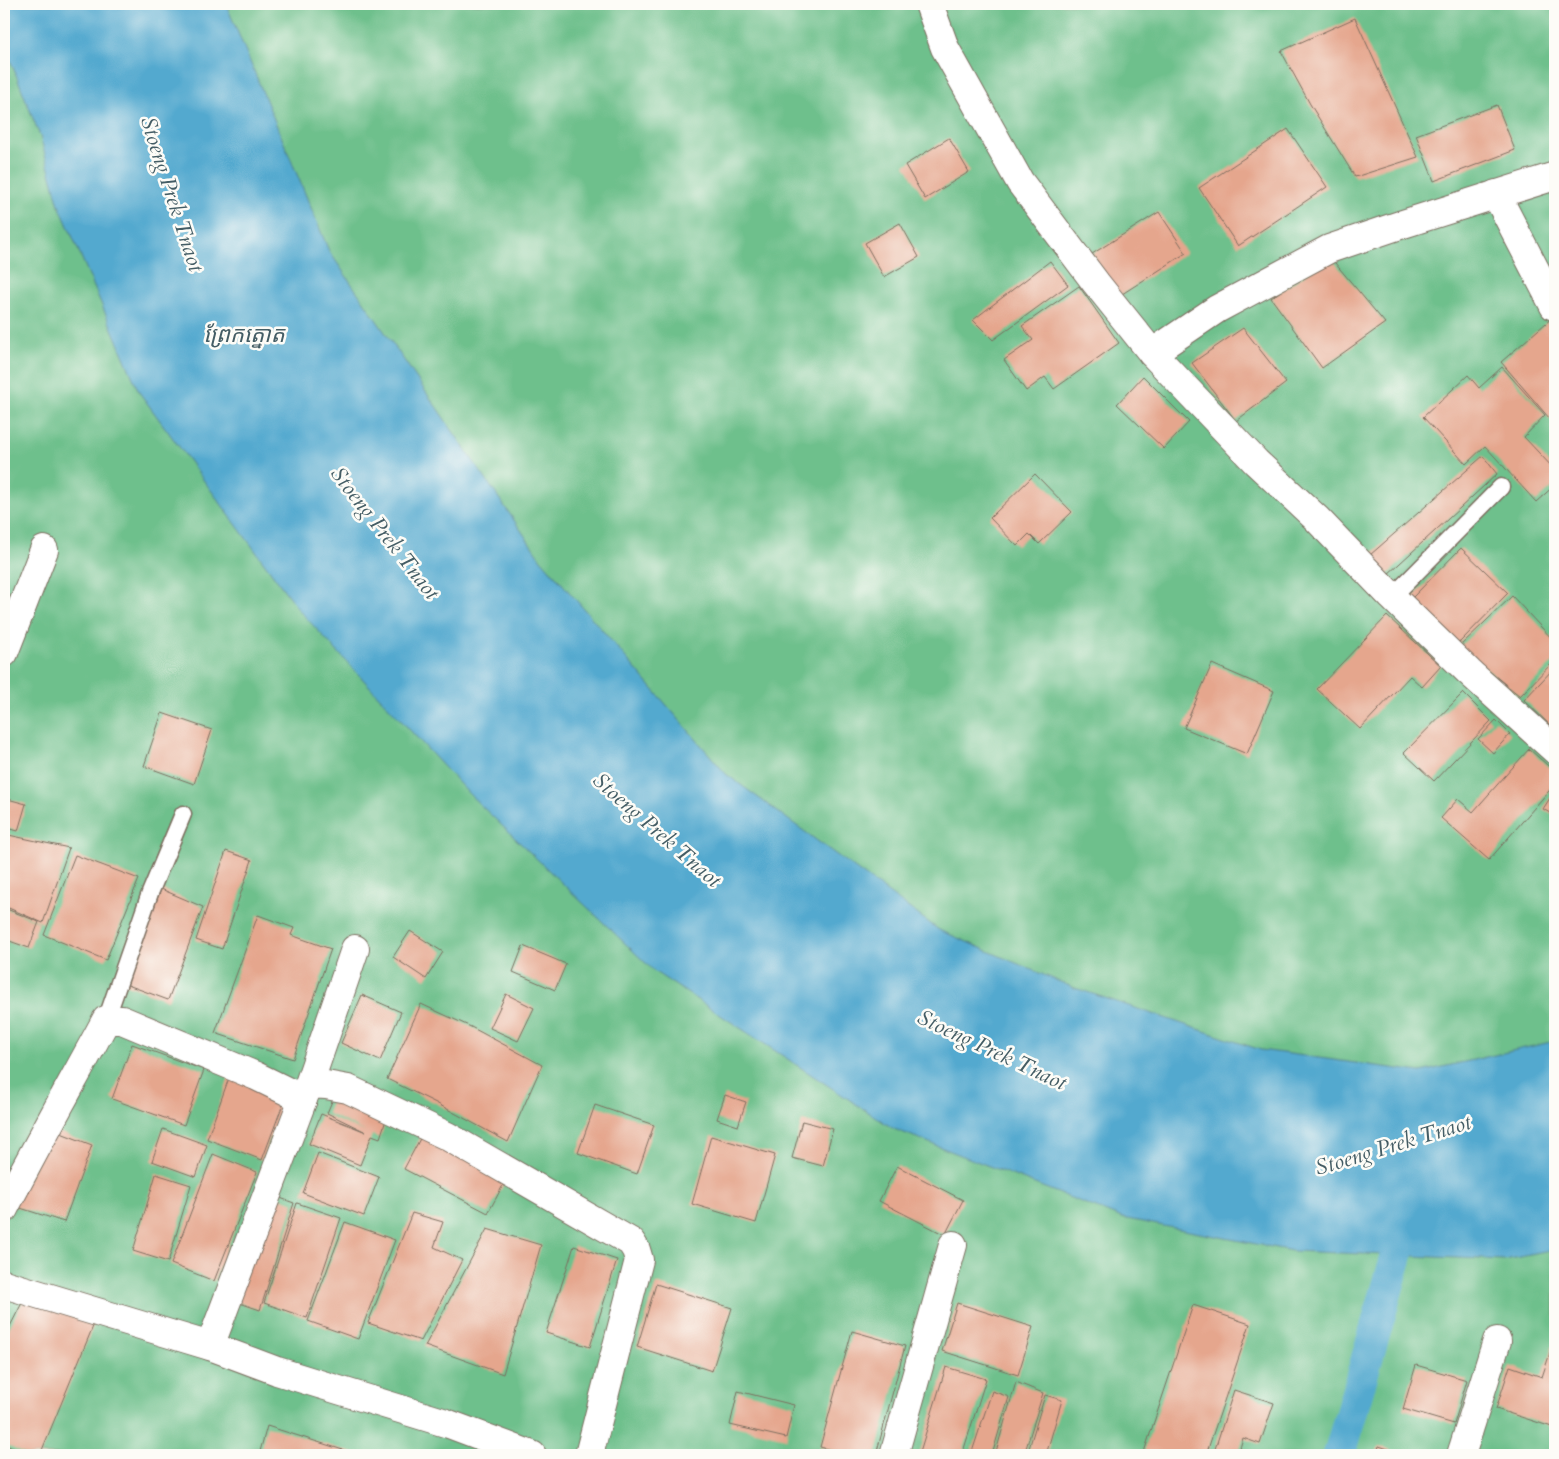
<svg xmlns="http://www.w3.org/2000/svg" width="1559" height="1459" font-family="Cardo,'Noto Sans Khmer',serif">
  <rect width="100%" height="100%" fill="#fdfcf7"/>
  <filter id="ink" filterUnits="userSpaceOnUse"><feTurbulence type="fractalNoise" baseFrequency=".02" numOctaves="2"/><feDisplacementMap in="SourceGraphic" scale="10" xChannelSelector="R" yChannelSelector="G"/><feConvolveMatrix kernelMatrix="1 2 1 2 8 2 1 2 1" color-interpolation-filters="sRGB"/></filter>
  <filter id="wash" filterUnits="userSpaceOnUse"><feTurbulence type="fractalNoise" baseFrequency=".0096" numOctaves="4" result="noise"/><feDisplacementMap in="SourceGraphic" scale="20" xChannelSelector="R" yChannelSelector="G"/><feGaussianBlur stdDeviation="1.12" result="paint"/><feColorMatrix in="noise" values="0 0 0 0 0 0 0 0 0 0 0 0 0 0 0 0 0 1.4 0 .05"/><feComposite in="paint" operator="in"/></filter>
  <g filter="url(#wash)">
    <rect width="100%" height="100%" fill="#f6ebd7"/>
    <rect fill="#6ec08c" stroke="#547555" x="4" y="4" width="1551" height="1451"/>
    <path fill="#52a9cf" stroke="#466a76" d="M4,4h222l103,247 211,307 186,216 213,156 133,57 189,63 160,22 134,-31v209l-50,10 -213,-9 -170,-33 -228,-89 -239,-157 -185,-177 -172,-186 -159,-217 -80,-187 -19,-69 -36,-92z"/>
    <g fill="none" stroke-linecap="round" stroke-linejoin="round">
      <path stroke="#52a9cf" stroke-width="32" d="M1339,1455l58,-200"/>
    </g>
    <g id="blocks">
      <g fill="#e5a68d">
        <path d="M1355,18l63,139 -63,20 -45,-73 -29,-53z"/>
        <path d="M1497,105l18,45 -81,31 -18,-46z"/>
        <path d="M1288,129l39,58 -89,59 -39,-58z"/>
        <path d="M949,138l20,34 -44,27 -20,-34z"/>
        <path d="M1159,212l27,41 -67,43 -27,-42z"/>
        <path d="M900,223l19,34 -35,20 -19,-34z"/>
        <path d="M1330,257l55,66 -63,45 -51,-70z"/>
        <path d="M1050,261l18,24 -75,55 -20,-20z"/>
        <path d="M1079,286l40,57 -65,46 -9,-12 -19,14 -22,-31 29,-20 -11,-14z"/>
        <path d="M1553,317l2,3v94l-5,5 -49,-57z"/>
        <path d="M1243,328l43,55 -50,38 -44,-58z"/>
        <path d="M1502,367l43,48 -21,22 31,33v15l-19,17 -51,-56 -19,18 -43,-47 45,-42 11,13z"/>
        <path d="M1143,376l46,46 -25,27 -47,-45z"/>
        <path d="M1483,456l14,18 -110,101 -17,-20z"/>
        <path d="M1035,474l37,38 -33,32 -10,-10 -12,12 -27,-28z"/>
        <path d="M1461,548l47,45 -50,51 -46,-46z"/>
        <path d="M1512,596l43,46v18l-35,36 -61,-49z"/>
        <path d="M1387,616l54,50 -19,21 -12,-11 -50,53 -43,-40z"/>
        <path d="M1212,664l62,27 -27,63 -63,-26z"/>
        <path d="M1555,667v63l-31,-30z"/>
        <path d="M1463,693l28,28 -57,60 -30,-28z"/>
        <path d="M162,713l50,17 -18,54 -50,-18z"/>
        <path d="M1496,720l14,14 -17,19 -15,-14z"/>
        <path d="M1529,749l26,23v12l-66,76 -48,-42 17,-19 15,13z"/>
        <path d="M1555,790v26l-12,-7z"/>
        <path d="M4,798l22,6 -8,27 -14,-4z"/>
        <path d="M4,834l65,14 -26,75 -39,-17z"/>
        <path d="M226,851l26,9 -30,89 -26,-9z"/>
        <path d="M75,855l64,24 -33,81 -62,-25z"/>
        <path d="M161,889l42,18 -35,93 -43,-16z"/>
        <path d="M4,908l35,14 -10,26 -25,-9z"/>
        <path d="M258,915l36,13 -3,7 40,14 -38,110 -78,-26z"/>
        <path d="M410,931l33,21 -17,27 -33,-22z"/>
        <path d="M523,946l43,18 -11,26 -42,-18z"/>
        <path d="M506,994l28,14 -16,33 -28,-13z"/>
        <path d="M362,995l39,17 -21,49 -39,-18z"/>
        <path d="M421,1004l50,23 71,38 -34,77 -72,-39 -49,-24z"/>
        <path d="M132,1044l72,26 -20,55 -72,-26z"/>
        <path d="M230,1075l56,21 -24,64 -55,-21z"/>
        <path d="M338,1087l50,27 -8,24 -8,-3 -12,30 -51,-21 12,-30 45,18 -39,-19z"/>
        <path d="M725,1095l21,7 -8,24 -21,-7z"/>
        <path d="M595,1105l59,20 -17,49 -59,-21z"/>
        <path d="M802,1121l31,8 -10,37 -31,-8z"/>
        <path d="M163,1129l44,16 -11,32 -44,-16z"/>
        <path d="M53,1130l39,15 -28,77 -50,-16z"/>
        <path d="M424,1131l84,45 -20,37 -84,-44z"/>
        <path d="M711,1136l64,19 -19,68 -64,-19z"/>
        <path d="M318,1153l61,24 -15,39 -61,-23z"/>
        <path d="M213,1154l44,18 -43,109 -43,-17z"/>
        <path d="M897,1166l66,34 -18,35 -66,-34z"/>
        <path d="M156,1174l35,11 -23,77 -35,-11z"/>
        <path d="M269,1194l25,9 -34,107 -26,-9z"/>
        <path d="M297,1203l44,15 -34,100 -43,-15z"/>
        <path d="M412,1213l31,9 -9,25 28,13 -41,81 -53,-18z"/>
        <path d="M345,1222l50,18 -37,99 -50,-18z"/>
        <path d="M487,1229l54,16 -38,129 -78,-28z"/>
        <path d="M574,1246l43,14 -27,87 -44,-14z"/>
        <path d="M656,1284l76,24 -20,63 -75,-24z"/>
        <path d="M25,1297l69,27 -54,131h-13l-23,-11v-106z"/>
        <path d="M957,1303l76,24 -15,48 -76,-24z"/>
        <path d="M1193,1305l57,19 -44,131h-63z"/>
        <path d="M852,1331l53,15 -29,109h-25l-31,-8z"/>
        <path d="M1552,1347l3,1v80l-59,-19 14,-43 32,11z"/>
        <path d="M1416,1365l51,15 -13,44 -51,-15z"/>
        <path d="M946,1367l40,12 -24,76h-43z"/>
        <path d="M1016,1382l27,11 -19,62h-29z"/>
        <path d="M1234,1390l40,13 -14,41 -17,-6 -5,17h-25z"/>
        <path d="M738,1391l56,14 -8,33 -56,-13z"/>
        <path d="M992,1391l17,6 -17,58h-21z"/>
        <path d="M1045,1395l17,5 -16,55h-19z"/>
        <path d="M267,1426l92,29h-100z"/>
        <path d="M1379,1446l27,9h-30z"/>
      </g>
    </g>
  </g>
  <g filter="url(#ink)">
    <use href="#blocks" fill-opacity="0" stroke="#7c6e5f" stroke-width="1"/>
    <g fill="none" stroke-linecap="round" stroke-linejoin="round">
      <defs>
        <g id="lane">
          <path d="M1392,597l109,-110"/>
          <path d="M106,1020l44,-127 33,-79"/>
        </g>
        <g id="street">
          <path d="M929,4l16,44 75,134 76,101 56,70 104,109 61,57 75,78 77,75 86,78"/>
          <path d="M1152,353l65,-44 112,-60 74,-25 152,-48"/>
          <path d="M4,653l40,-103"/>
          <path d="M309,1084l46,-135"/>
          <path d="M4,1209c33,-64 68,-126 102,-189h16l134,56 47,23 6,-15 17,1 22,4 99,47 184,106 5,8 3,10 -50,195"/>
          <path d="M210,1346l93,-247"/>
          <path d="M894,1455l59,-210"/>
          <path d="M1461,1455l36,-114"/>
        </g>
        <g id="secondary">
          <path d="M1496,194l58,112"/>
          <path d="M4,1284l206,62 67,25 172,53 83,31"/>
        </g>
      </defs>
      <use href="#lane" stroke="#7c6e5f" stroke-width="19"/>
      <use href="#street" stroke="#7c6e5f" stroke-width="30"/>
      <use href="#secondary" stroke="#7c6e5f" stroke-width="30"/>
      <use href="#lane" stroke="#fff" stroke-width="16"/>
      <use href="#street" stroke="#fff" stroke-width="28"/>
      <use href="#secondary" stroke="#fff" stroke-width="28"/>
    </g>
  </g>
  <g text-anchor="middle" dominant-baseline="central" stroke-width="5" stroke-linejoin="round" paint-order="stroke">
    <g font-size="22" font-style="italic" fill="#445d65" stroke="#fdfcf7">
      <text transform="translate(172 194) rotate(72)">Stoeng Prek Tnaot</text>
      <text x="244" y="335">ព្រែកត្នោត</text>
      <text transform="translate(385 533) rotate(52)">Stoeng Prek Tnaot</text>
      <text transform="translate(657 830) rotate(41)">Stoeng Prek Tnaot</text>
      <text transform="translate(992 1050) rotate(25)">Stoeng Prek Tnaot</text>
      <text transform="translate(1393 1145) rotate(-17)">Stoeng Prek Tnaot</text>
    </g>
  </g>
  <rect width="1559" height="1459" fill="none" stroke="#fdfcf7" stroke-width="20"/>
</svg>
